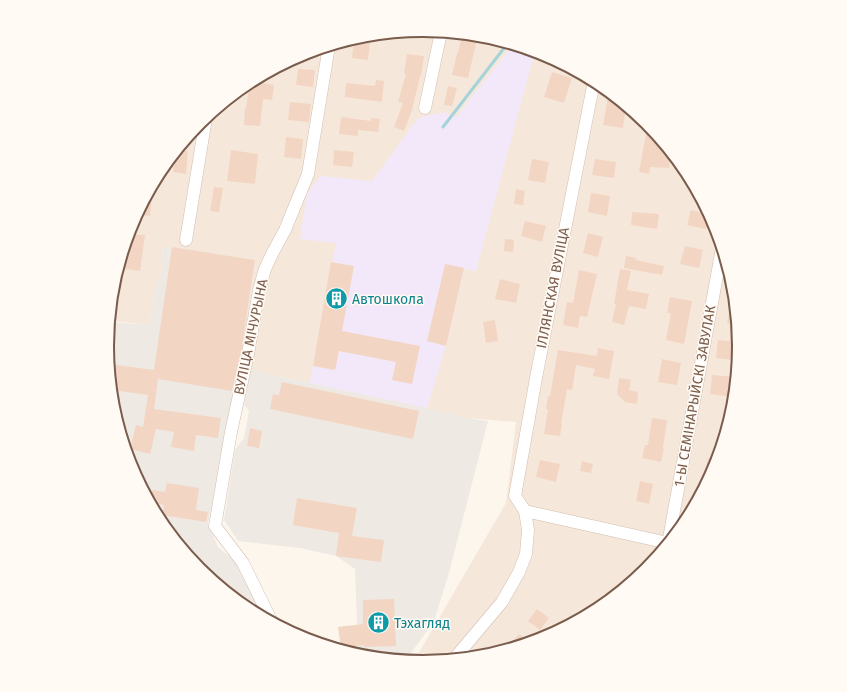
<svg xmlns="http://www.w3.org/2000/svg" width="847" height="692" font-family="'Fira Sans',sans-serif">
  <rect width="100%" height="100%" fill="#fdf6ec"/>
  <path fill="#f5e8da" d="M424,30l61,6 60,18 54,29 48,40 39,48 30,54 17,60 6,61 -6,62 -18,59 -29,55 -39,48 -48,39 -55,29 -59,18 -62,6 -9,-1 92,-158 10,-81 -49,-4 -216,-48 -16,21 20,-131 -92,-14 -2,26 -7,19 -4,34 -40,-4 4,-37 18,-59 29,-55 39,-48 48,-39 55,-29 59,-18z"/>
  <g fill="#efe9e4">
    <path d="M163,246l92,14 -20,131 -27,133 10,23 18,15 28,55 -16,-8 -48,-40 -39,-48 -30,-54 -17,-60 -6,-61 2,-24 40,3 4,-34 7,-19z"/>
    <path d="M251,370l176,38 40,10 21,3 -39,152 -15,48 -28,39 -44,-4 -8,-3 4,-4 -3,-80 -19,-13 -36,-8 -62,-7 -14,-21 11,-70 9,-12 5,-27 -5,-6z"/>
  </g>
  <path fill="#f3e8fa" d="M513,45l22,6 -59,220 -12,-2 -18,77 -19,62 -118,-25 4,-17 23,-123 -36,-4 7,-45 14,-18 51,5 46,-63 26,-6 12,5z"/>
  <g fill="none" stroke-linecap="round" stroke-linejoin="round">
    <path stroke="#a5d3da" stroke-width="3" d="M443,127l65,-84"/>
  </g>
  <g fill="#f3d5c3">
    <path d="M454,33l24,2 -10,43 -16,-3 5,-22h1l3,-13 -8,-2z"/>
    <path d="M354,40l16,2 -2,18 -16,-2z"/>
    <path d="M407,54l17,2 -3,20h-1l-8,34 -8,21 -10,-4 9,-24 -5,-1 8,-28 -2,-1z"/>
    <path d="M298,69l17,1 -2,17 -17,-2z"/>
    <path d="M552,72l20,6 -8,25 -20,-6z"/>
    <path d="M376,80l8,1 -2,21 -37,-5 1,-14 29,3z"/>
    <path d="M251,81l23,4 -2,15 -9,-1 -3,27 -16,-1 1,-18 1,1 4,-26z"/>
    <path d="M448,86l9,2 -5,18 -8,-1z"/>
    <path d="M609,92l17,14 -3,22 -20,-3z"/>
    <path d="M290,102l21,2 -2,18 -21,-2z"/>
    <path d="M341,117l30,4v-3l9,1 -2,13 -20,-2v6l-19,-2z"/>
    <path d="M648,123l23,28 -2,17 -19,-1 -1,7 -10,-2z"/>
    <path d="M286,137l17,2 -2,20 -17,-2z"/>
    <path d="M177,150l11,1 -2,23 -13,-2 2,-19z"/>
    <path d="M231,150l27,4 -3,30 -28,-3z"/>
    <path d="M334,150l20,2 -2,15 -19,-2z"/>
    <path d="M532,159l17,3 -4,21 -17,-3z"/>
    <path d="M595,159l21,3 -2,16 -22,-3z"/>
    <path d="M153,186l-3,30 -13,-1z"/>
    <path d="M214,187l9,1 -4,24 -9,-1z"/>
    <path d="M516,189l9,2 -2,14 -9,-1z"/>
    <path d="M591,193l19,3 -3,20 -19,-4z"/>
    <path d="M691,210l19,5 -4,14 -19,-4z"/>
    <path d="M632,212l27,2 -2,15 -26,-4z"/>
    <path d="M525,221l21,5 -4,16 -21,-6z"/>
    <path d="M588,233l15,4 -5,20 -15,-4z"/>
    <path d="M129,234l16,1 -5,36 -15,-2z"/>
    <path d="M505,239l9,1 -1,12 -9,-1z"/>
    <path d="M685,246l18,4 -4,18 -19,-4z"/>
    <path d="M172,247l83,13 -14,93 -9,38 -74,-12 -4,30 67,9 -3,20 -22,-3 -2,16 -23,-4 3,-15 -18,-3 -6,25 -20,-5 6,-24 7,2 5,-32 -36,-5 -3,-26 45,6z"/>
    <path d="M626,256l10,2v2l28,6 -2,9 -38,-7z"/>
    <path d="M331,262l23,4 -12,65 78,15 -8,38 -20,-4 4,-18 -57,-11 -4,19 -22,-4z"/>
    <path d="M445,264l19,4 -18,78 -19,-5z"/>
    <path d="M620,269l11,2 -4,19 22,4 -3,15 -17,-3 -5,19 -12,-3 4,-18h-2z"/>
    <path d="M579,270l18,4 -10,43 -7,-1 -2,12 -15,-3 4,-23 6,1z"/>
    <path d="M500,279l20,5 -4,19 -21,-4z"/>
    <path d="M670,297l22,4 -8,43 -18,-4 5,-27h-4z"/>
    <path d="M733,297h2l2,29 -10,-3z"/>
    <path d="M495,320l3,21 -12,2 -3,-21z"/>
    <path d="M718,340l18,2 -2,18 -18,-2z"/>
    <path d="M598,348l16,3 -5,28 -16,-3 2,-7 -19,-4 -4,25 -5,-1 -6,35h1l-2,12 -16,-2 4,-24 -2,-1 2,-13h2l8,-46 39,6z"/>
    <path d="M662,359l19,4 -4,22 -19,-3z"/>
    <path d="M712,375l22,2 -2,20 -22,-3z"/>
    <path d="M619,378l12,2 -2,10 9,2 -1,12 -12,-2 -8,-8z"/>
    <path d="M282,382l137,29 -6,28 -143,-30 3,-15 6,1z"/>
    <path d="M652,418l15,2 -4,28h1l-3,14 -19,-4 3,-13h3z"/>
    <path d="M250,428l12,3 -3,17 -12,-2z"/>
    <path d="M708,458l10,2 -3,7 -11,22 -2,-1z"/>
    <path d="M540,460l20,4 -4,18 -20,-5z"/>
    <path d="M582,461l11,3 -2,9 -11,-2z"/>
    <path d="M640,481l13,3 -4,20 -13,-3z"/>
    <path d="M167,483l32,5 -3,22 12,2 -2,10 -44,-7 2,-10 -13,-2 -1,-1 2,-12 13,2z"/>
    <path d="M297,498l60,10 -5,28 32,4 -3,22 -45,-6 3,-23 -46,-8z"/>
    <path d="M394,599l2,47 -32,1v-2l-23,3 -3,-21 25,-3v-24z"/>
    <path d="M537,609l12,9 -9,12 -12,-9z"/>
    <path d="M519,634l11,8 -24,7z"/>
  </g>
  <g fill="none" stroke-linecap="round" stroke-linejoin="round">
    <defs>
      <g id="minor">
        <path d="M594,81l-58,297 -21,118 10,15 143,32"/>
        <path d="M425,108l16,-76"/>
        <path d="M186,240l20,-122"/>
        <path d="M668,544l54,-296"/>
        <path d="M272,622l-29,-59 -28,-37 16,-94 17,-78 11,-64 6,-21 7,-15 13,-24 23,-56 21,-128"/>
        <path d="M454,659l48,-57 17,-30 7,-18 2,-24 -3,-19"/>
      </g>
    </defs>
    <use href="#minor" stroke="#d1beb0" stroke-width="13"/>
    <use href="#minor" stroke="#fff" stroke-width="12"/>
  </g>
  <defs>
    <symbol id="building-disc" viewBox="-11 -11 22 22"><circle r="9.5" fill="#0f9aa8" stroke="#fffaf3"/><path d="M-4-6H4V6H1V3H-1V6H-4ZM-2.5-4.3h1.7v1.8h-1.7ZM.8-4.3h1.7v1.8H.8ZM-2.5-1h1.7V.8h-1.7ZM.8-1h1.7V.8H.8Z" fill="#fff"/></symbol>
  </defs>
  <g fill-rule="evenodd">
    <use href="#building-disc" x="324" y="286" width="25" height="25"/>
    <use href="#building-disc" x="366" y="610" width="25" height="25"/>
  </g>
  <g text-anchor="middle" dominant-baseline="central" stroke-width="3" stroke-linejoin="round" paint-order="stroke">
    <g font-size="14" fill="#7a5c4d" stroke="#fffaf3">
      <text transform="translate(553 288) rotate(-79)">ІЛЛЯНСКАЯ ВУЛІЦА</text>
      <text transform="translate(251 337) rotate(-78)">ВУЛІЦА МІЧУРЫНА</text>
      <text transform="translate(695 396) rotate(-80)">1-Ы СЕМІНАРЫЙСКІ ЗАВУЛАК</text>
    </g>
    <g font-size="14" fill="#0d838f" stroke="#fffaf3" text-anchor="start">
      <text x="352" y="299">Автошкола</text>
      <text x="394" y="623">Тэхагляд</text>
    </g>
  </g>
  <path d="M0 0H847V692H0ZM114 346a309 309 0 1 1 618 0a309 309 0 1 1-618 0Z" fill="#fffaf3" fill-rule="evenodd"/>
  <path fill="none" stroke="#7a5c4d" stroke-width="2" d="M114 346a309 309 0 1 1 618 0a309 309 0 1 1-618 0Z"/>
</svg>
